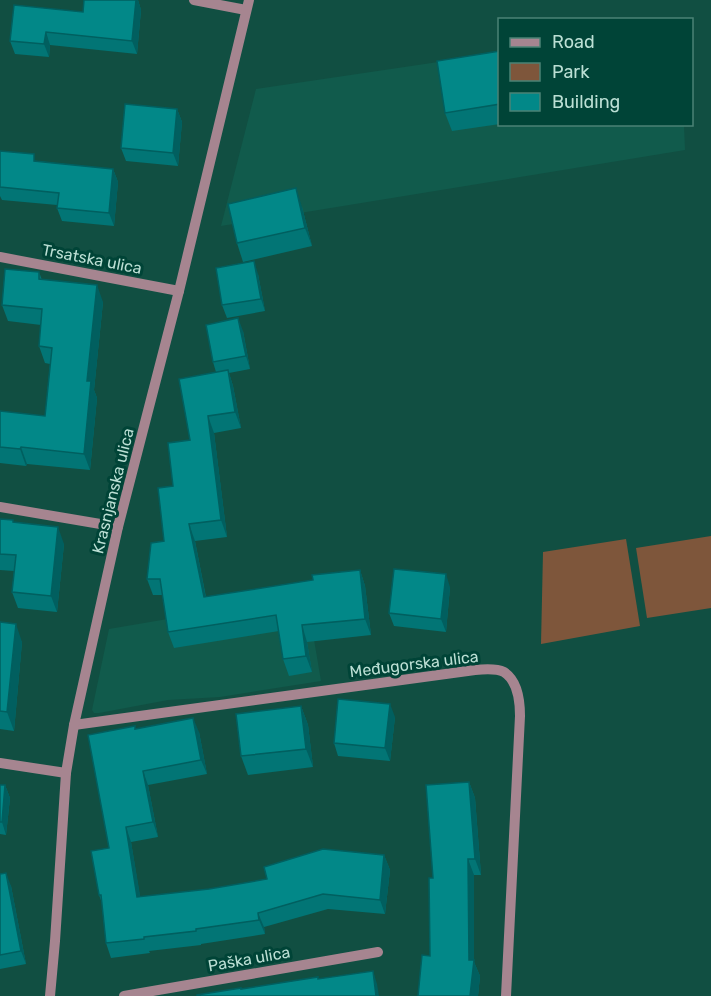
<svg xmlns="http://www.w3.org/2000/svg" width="711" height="996" font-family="Rubik,sans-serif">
  <rect width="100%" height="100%" fill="#114f42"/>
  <g fill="#115b4c">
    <path d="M499,53l1,71 184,1 1,25 -464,76 35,-137z"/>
    <path d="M307,598l14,83 -101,16 -52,3 -69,13h-5l-2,-3 17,-81 123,-21z"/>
  </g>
  <g fill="#7e563b">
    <path d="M711,536v72l-64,10 -11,-70z"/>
    <path d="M626,539l14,87 -99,18 2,-92z"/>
  </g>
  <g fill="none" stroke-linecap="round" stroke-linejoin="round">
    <g stroke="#a68590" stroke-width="10">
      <path d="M194,0l52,10"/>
      <path d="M0,257l179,34"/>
      <path d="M0,507l118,20"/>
      <path d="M74,725l401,-55c9,-1 21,-2 29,2 14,9 16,29 16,44l-14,280"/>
      <path d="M0,763l66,10"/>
      <path d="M50,996l5,-55 11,-168 8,-48 44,-198 61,-236 70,-291"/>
      <path d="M124,996l254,-44"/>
    </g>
  </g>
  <g fill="#027575">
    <path d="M84,0h54l3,10 -4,44 -87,-9 -1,12 -34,-3 -5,-13 73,-29z"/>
    <path d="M500,51v73l-48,7 -7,-18z"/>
    <path d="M177,109l5,13 -4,44 -52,-5 -5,-13z"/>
    <path d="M0,156l37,5 76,8 5,13 -4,44 -52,-5 -5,-13v-3l-55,-5 -2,-4z"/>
    <path d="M302,207l10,39 -69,16 -6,-19z"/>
    <path d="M39,272l3,8 61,22 -9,88 3,8 -7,72 -63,-6 -1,2 -26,-3v-52l45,5 5,-52 -5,-1 -6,-17 2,-21 -33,-4 -6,-16z"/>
    <path d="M258,274l7,37 -38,7 -5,-13z"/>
    <path d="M243,331l7,38 -21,4 4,13 8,42 -27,5 13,104 -32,4 11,56 107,-17 47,-10 5,16 6,49 -64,7 5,30 -23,4 -6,-17 -4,-28 -105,17 -6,-16 -5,-37h-10l-6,-16 17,-38 9,-55 43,-114 -3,-10z"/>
    <path d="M0,519l14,3 50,22 -7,68 -39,-4 -6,-16 2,-21 -14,-1z"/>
    <path d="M450,587l-4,45 -52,-6 -5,-13z"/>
    <path d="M0,622l22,20 -8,89 -14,-2z"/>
    <path d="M301,706l7,19 5,42 -65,8 -7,-19z"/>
    <path d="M395,717l-5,44 -52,-5 -4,-13z"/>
    <path d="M136,729l63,3 8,42 -59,11 10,52 -27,5 9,55 69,-8 58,-10 117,-24 6,15 -5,44 -57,-5 -64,18 1,7 -64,10v1l-52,6 1,2 -39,5 -5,-15 -4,-40 -3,-8z"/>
    <path d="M469,782l6,16 6,77h-7v87l6,14 -2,20h-60l12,-40 3,-78z"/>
    <path d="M0,785h5l5,13 -4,37 -6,-1z"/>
    <path d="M0,874l11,12 15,78 -26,5z"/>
  </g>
  <g fill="#015f5f">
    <path d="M136,0h2l3,10 -4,44 -5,-13z"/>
    <path d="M46,32l4,13 -1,12 -5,-13z"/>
    <path d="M177,109l5,13 -4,44 -5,-13z"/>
    <path d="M113,169l5,13 -4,44 -5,-13z"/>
    <path d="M296,188l6,19 10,39 -7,-18z"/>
    <path d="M254,261l4,13 7,37 -4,-12z"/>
    <path d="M97,285l6,17 -9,88 3,8 -7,72 -6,-16 3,-73z"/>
    <path d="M238,318l5,13 7,38 -4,-13z"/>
    <path d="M228,370l5,16 8,42 -6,-16z"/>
    <path d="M208,416l6,17 13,104 -6,-17z"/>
    <path d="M21,447l6,17 -1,2 -6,-17z"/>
    <path d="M189,524l6,17 14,73 -5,-17z"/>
    <path d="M58,527l6,17 -7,68 -6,-16z"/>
    <path d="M360,570l5,16 6,49 -6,-16z"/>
    <path d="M446,574l4,13 -4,45 -5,-13z"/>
    <path d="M16,624l6,18 -8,89 -7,-19z"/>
    <path d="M302,625l5,17 5,30 -6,-16z"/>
    <path d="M390,704l5,13 -5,44 -5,-13z"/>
    <path d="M301,706l7,19 5,42 -7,-18z"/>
    <path d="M193,718l6,14 8,42 -6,-14z"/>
    <path d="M143,771l5,14 10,52 -5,-15z"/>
    <path d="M469,782l6,16 6,77 -6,-16z"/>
    <path d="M5,785l5,13 -4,37 -4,-13z"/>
    <path d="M126,827l5,15 12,70 -6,-15z"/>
    <path d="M384,855l6,15 -5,44 -5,-14z"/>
    <path d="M468,859l6,16v87l6,14 -2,20h-8l-1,-36z"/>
    <path d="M6,873l5,13 15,78 -5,-13z"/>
    <path d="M258,913l6,14 1,7 -6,-14z"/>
    <path d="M373,971l4,13 2,12h-3z"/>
  </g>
  <g fill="#028888" stroke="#015f5f" stroke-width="1.5">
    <path d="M84,0h52l-4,41 -86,-9 -2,12 -34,-3 4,-36 69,7z"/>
    <path d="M500,51v53l-55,9 -8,-52z"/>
    <path d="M125,104l52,5 -4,44 -52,-5z"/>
    <path d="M0,151l34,3v7l79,8 -4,44 -52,-5 2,-15 -59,-6z"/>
    <path d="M296,188l9,40 -68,15 -9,-39z"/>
    <path d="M254,261l7,38 -39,6 -6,-37z"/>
    <path d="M5,269l34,3v7l58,6 -10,96h4l-7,73 -63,-7 -1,2 -20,-2v-36l45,5 7,-68 -13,-2 3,-37 -40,-4z"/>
    <path d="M238,318l8,38 -33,6 -7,-37z"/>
    <path d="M228,370l7,42 -27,4 13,104 -32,4 15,73 109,-17 -1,-5 48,-5 5,49 -63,6 4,31 -23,3 -7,-44 -108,17 -8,-53h-13l4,-36 13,-2 -6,-53 15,-2 -5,-43 22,-3 -11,-61z"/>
    <path d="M0,519l13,1v2l45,5 -7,69 -39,-4 4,-37 -16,-1z"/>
    <path d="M394,569l52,5 -5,45 -52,-6z"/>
    <path d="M0,622l16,2 -9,88 -7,-1z"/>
    <path d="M338,699l52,5 -5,44 -51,-5z"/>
    <path d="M301,706l5,43 -65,7 -5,-42z"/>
    <path d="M193,718l8,42 -58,11 10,51 -27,5 11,70 72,-8 58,-10 -3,-12 59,-18 61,6 -4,45 -57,-6 -65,19 1,7 -63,9v2l-52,6v2l-38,4 -5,-48h-2l-8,-44 18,-3 -21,-113 47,-9v3z"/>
    <path d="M469,782l6,77h-7l1,101h5l-4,36h-52l4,-41 8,1 -1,-78h4l-7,-93z"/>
    <path d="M0,785h5l-3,37h-2z"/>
    <path d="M6,873l15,78 -21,4v-81z"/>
    <path d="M373,971l3,25h-179v-1l44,-7v1l77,-12v2z"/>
  </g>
  <g text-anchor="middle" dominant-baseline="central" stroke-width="6" stroke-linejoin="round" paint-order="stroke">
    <g font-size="16" fill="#bbdfd4" stroke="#004437">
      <text transform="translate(92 259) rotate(11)">Trsatska ulica</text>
      <text transform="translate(113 491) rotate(-76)">Krasnjanska ulica</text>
      <text transform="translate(414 664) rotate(-7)">Međugorska ulica</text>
      <text transform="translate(249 959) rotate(-10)">Paška ulica</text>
    </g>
  </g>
  <rect x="498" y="18" width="195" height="108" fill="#004437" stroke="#4b8276" stroke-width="1.5"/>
  <rect x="510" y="38" width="30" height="9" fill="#a68590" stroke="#4b8276" stroke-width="1.5"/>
  <text x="552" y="48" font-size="18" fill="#bbdfd4">Road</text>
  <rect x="510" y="63" width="30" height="18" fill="#7e563b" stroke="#4b8276" stroke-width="1.5"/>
  <text x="552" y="78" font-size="18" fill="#bbdfd4">Park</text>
  <rect x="510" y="93" width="30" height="18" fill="#028888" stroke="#4b8276" stroke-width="1.5"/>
  <text x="552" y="108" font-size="18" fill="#bbdfd4">Building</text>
</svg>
